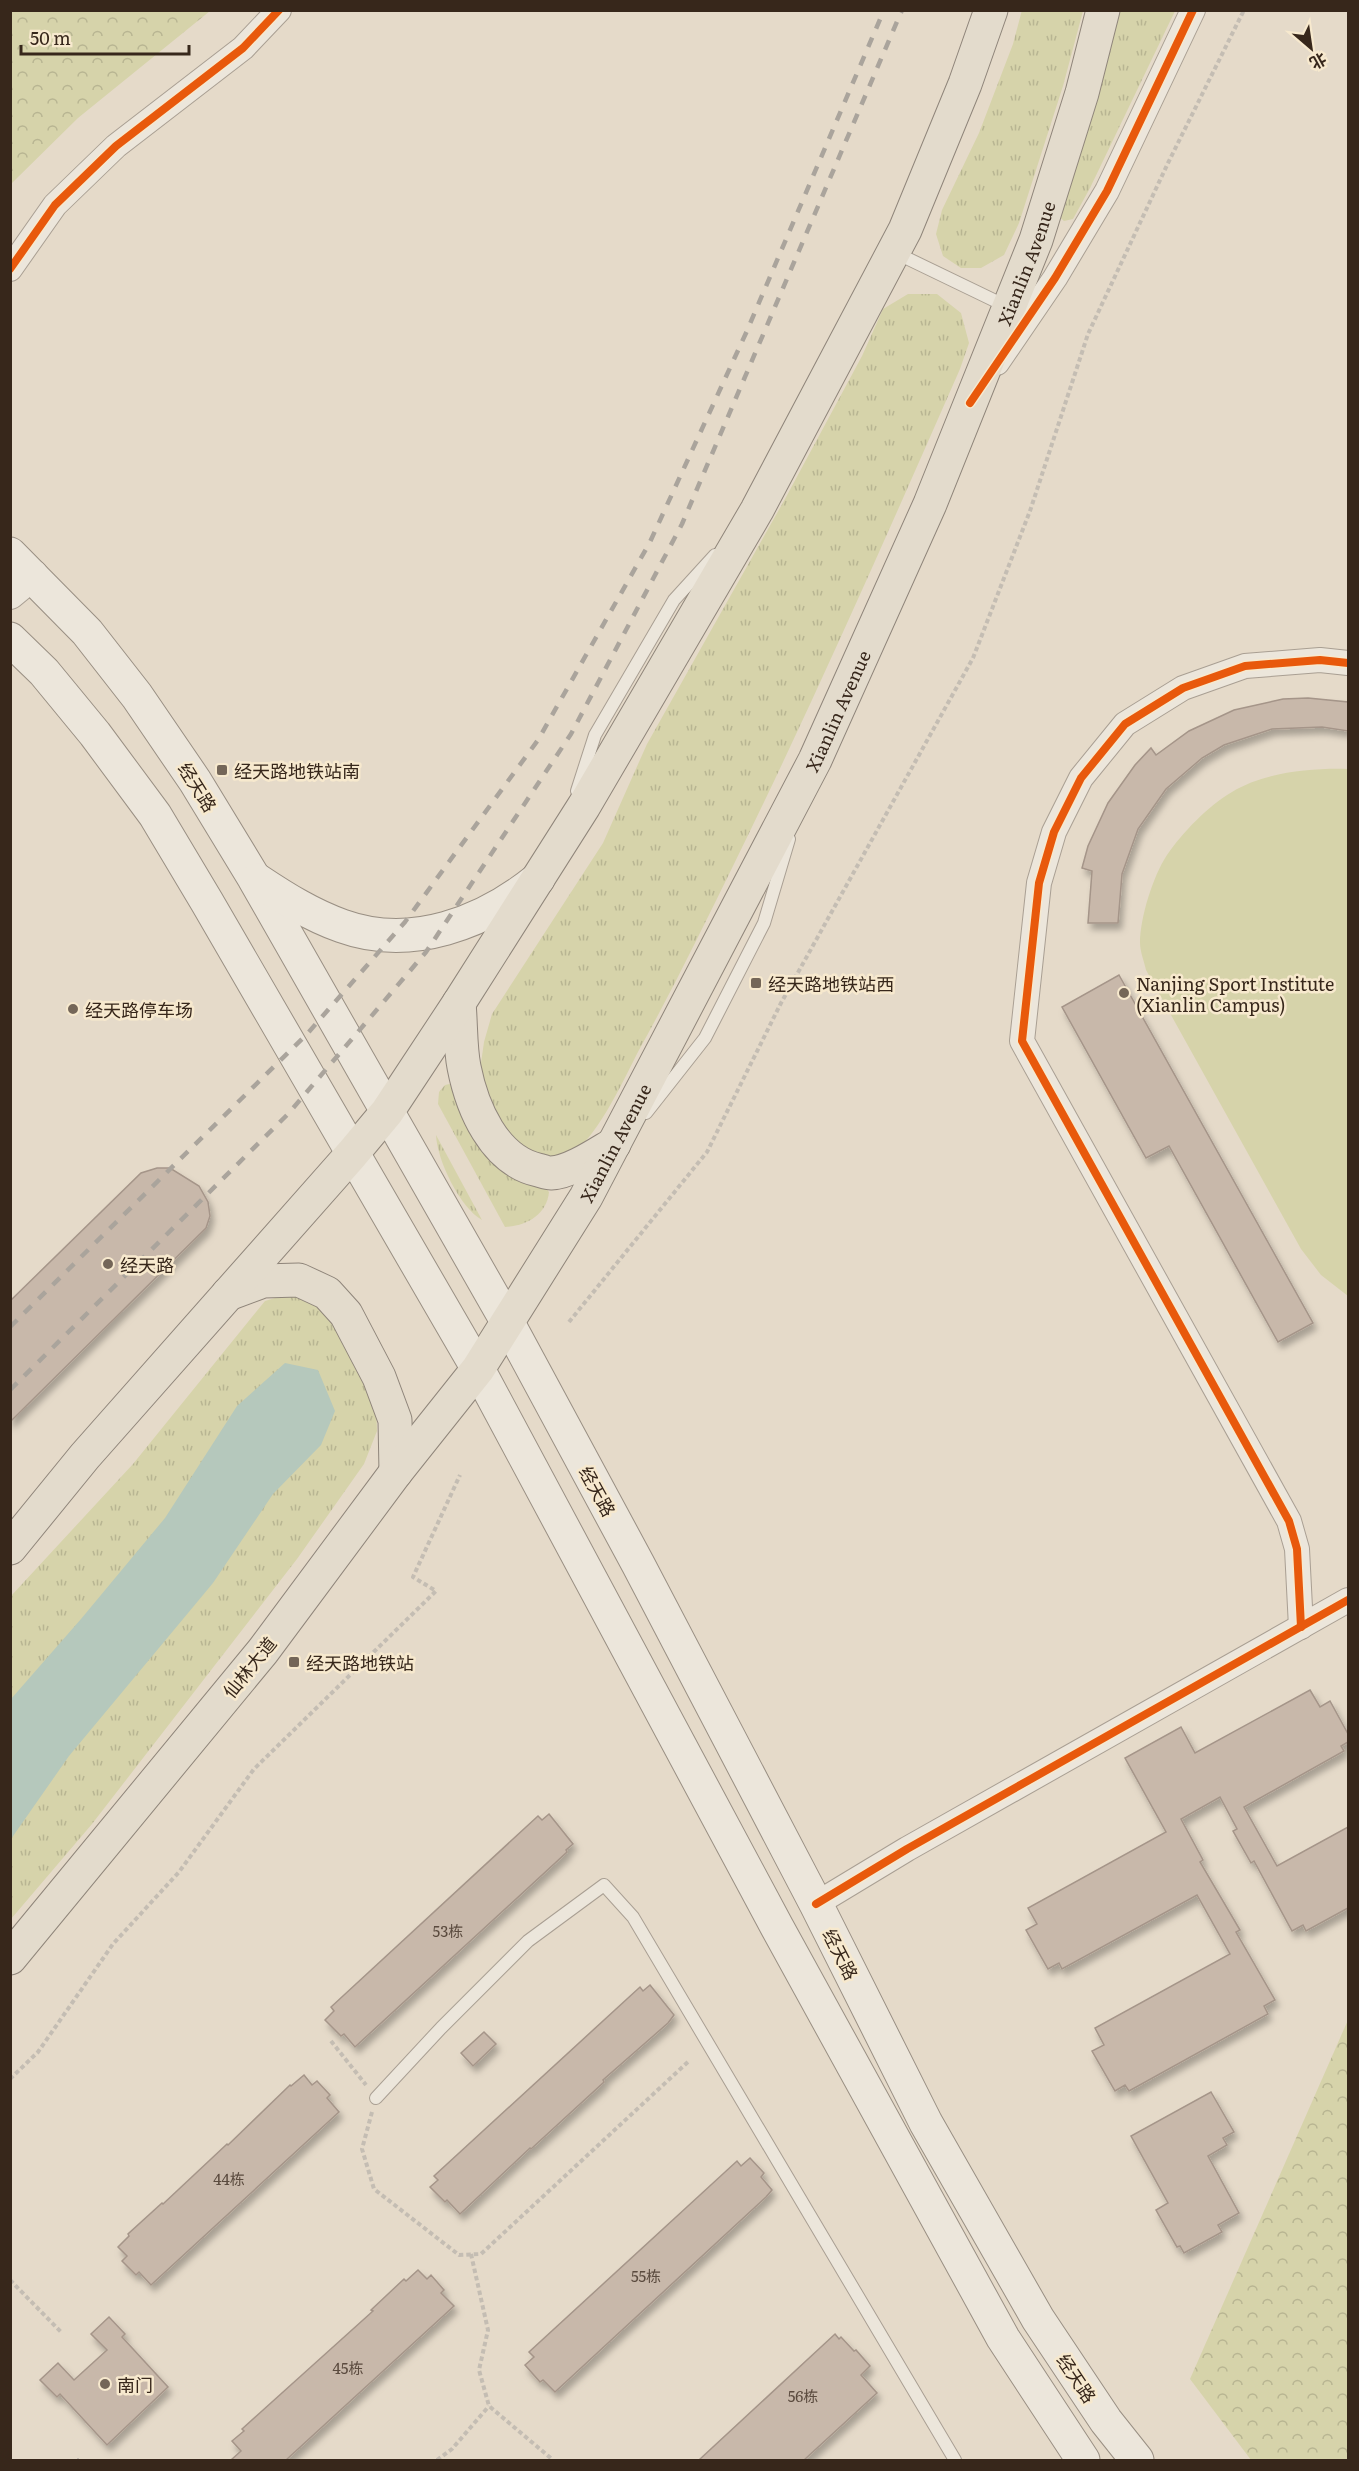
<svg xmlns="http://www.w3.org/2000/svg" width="1359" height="2471" font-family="Literata,'Noto Sans SC',serif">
  <defs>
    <pattern id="grass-tufts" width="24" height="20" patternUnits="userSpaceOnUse" patternTransform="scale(1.5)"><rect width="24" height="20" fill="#d6d3aa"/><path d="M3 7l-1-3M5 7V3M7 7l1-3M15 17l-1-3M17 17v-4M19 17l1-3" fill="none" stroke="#b8b592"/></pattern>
    <pattern id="forest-crowns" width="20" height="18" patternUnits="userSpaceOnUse" patternTransform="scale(1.5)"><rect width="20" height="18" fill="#d6d3aa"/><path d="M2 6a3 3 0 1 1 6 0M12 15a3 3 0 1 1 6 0" fill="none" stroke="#b8b592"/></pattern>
    <filter id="shadow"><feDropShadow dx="3.5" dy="6" stdDeviation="3" flood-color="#0004"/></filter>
  </defs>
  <rect width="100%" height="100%" fill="#e5dac9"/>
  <g fill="url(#grass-tufts)">
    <path d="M1022,10l61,1 -20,75 -44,137 -15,32 -23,13h-20l-18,-12 -7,-22 6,-24 37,-77 34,-89z"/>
    <path d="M1119,11h56l-85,177 -17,31 -9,2 -7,-6z"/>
    <path d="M908,294h29l24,19 8,30 -9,26c-73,166 -146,332 -226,495 -31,63 -61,125 -95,186 -13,25 -41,86 -63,99 -23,14 -46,6 -67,-5l-30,-67 5,-35 8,-28 111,-171 44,-99 138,-245 77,-143 21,-47z"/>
    <path d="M454,1083l95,109c-2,22 -22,34 -44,35l-67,-123 1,-12 6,-7z"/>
    <path d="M436,1135l46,85c-22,-12 -45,-60 -46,-85z"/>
    <path d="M288,1294l18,4 24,14 46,90 1,29 -13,33 -67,95 -205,265 -81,95v-323l122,-132 132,-163z"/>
  </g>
  <g fill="url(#forest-crowns)">
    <path d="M11,10h199v1l-132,107 -67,66z"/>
    <path d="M1348,2020v440h-97l-61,-81z"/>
  </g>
  <path fill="#d6d3aa" d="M1348,769v527l-27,-21 -20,-26 -155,-279c-2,-9 -6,-19 -6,-27 0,-25 13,-67 27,-88 16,-23 41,-49 65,-63 33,-20 79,-24 116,-23z"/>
  <path fill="#b5c8bc" d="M285,1363l33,7 17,41 -14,34 -48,49 -60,89 -144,173 -58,83v-140l70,-80 84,-101 72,-112z"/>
  <g fill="#c8b8aa" stroke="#a59589" stroke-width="1.5" filter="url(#shadow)">
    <path d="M1308,698l40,4v29l-26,-4 -50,2 -48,16 -22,13 -36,31 -28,40 -16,45 -4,49h-30l4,-52 -10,-3 6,-22 20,-43 27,-38 16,-17 5,7 33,-24 45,-21 49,-11z"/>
    <path d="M1119,975l194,348 -35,19 -109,-196 -23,12 -84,-151z"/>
    <path d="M157,1168h13l29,18 9,16 2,14 -4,12 -196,194v-121l131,-128z"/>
    <path d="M1310,1690l10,17 10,-6 18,33v8l-7,4 3,5 -100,56 33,59 71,-39v81l-42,23 -3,-6 -11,6 -38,-70 -3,2 -18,-32 4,-2 -17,-32 -39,22 22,41 -3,2 40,68 -4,2 39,68 -11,6 4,8 -139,77 -4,-6 -10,6 -23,-40 12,-6 -9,-17 135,-74 -33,-59 -135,74 -3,-6 -11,6 -22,-39 11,-6 -9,-16 138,-76 -41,-74 56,-31 14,26z"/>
    <path d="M549,1814l24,30 -7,6 1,2 -212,195 -11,-13 -3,2 -16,-16 9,-9 -3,-4 207,-191 4,4z"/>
    <path d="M650,1985l24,30 -6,8 -65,57 1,2 -73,67 -1,-1 -70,66 -13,-14 -2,2 -15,-15 8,-7 -4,-4 206,-189 3,4z"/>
    <path d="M484,2032l12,12 -23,22 -12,-13z"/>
    <path d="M304,2075l8,10 5,-4 13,14 -3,3 12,14 -188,173 -12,-13 -3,3 -14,-14 5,-5 -9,-9 11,-11 -1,-2 34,-31 1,1 64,-60 1,1 62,-60 1,1z"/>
    <path d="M1211,2092l23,40 -11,6 4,7 -19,11 31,57 -21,12 4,7 -38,21 -4,-7 -3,1 -21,-37 12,-7 -37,-67z"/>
    <path d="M750,2158l14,15 -3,4 11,13 -6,7 -211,195 -12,-12 -3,2 -15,-17 9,-8 -5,-5 208,-191 4,5z"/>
    <path d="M418,2270l9,9 4,-4 13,15 -3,3 13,13 -168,154h-55l10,-9 -9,-10 12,-10 -2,-2 131,-118 -2,-1 33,-31 2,2z"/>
    <path d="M109,2317l16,17 -3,3 46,50 -61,58 -47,-51 -3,3 -17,-17 18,-17 16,17 33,-30 -16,-16z"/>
    <path d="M835,2334l4,5 2,-2 13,14 2,-1 14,16 -9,9 16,18 -73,67h-105z"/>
  </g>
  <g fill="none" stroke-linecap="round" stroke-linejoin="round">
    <defs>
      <g id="service">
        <path d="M894,252l114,55"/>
        <path d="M577,791l18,-56 79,-135 41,-45"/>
        <path d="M646,1113l59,-75 59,-115 25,-84"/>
        <path d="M376,2098l65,-70 87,-87 76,-56 29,32 322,543"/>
      </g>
      <g id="minor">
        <path d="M10,269l45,-64 61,-59 127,-98 36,-38"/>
        <path d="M997,363l58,-85 52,-87 86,-181"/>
        <path d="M1301,1627l-4,-78 -8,-28 -267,-480 17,-158 15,-51 27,-54 44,-54 58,-36 62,-22 75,-6 28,3"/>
        <path d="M816,1904l91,-55 441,-249"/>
      </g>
      <path id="tertiary" d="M10,594l23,-19"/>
      <g id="secondary">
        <path d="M10,554l77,78 50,64 58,85 59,97 254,445 130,241 178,340 110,219 112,196 68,102 31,39"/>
        <path d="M10,639l34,33 51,62 60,81 52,87 271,467 299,558 226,411 80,122"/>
        <path d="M257,880c27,18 54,35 85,46 69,25 142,-3 196,-47"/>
      </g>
      <g id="primary">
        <path d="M459,1003c2,21 1,44 5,64 8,41 30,93 74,103 4,1 9,3 13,3 20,-1 46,-19 63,-29"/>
        <path d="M228,1294l35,-13 36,-1 28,13 19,21 33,63 16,43 1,52"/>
        <path d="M10,1548l75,-92 267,-302 35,-42 72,-109 125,-197 173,-296 148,-280 60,-146 26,-74"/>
        <path id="s1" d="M10,1958l253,-307 133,-179 82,-103 108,-172 229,-437 115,-256 106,-264 46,-147 21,-83"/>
      </g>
    </defs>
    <use href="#service" stroke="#a99f93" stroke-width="14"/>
    <use href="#minor" stroke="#a99f93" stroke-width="26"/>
    <use href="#tertiary" stroke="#a99f93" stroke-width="32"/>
    <use href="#secondary" stroke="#998f83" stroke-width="35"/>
    <use href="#primary" stroke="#8f857a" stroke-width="35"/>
    <g stroke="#c4bdb3" stroke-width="4" stroke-dasharray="4.5 3" stroke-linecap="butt">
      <path d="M569,1322l138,-170 74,-149 192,-345 57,-147 58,-177 80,-171 76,-153"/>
      <path d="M331,2041l35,44"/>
      <path d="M10,2079l28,-27 75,-108 66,-72 75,-103 182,-178 -23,-14 47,-102"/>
      <path d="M372,2112l-10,37 12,40 85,66 22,-1 209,-194"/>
      <path d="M471,2254l17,76 -9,40 10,36 64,54"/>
      <path d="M10,2280l51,52"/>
      <path d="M77,2460h2"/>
      <path d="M437,2460l15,-11 37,-43"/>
    </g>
    <use href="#service" stroke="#ece6db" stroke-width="12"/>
    <use href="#minor" stroke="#ece6db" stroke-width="24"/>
    <use href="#tertiary" stroke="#ece6db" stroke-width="30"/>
    <use href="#secondary" stroke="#ece6db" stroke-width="33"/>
    <use href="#primary" stroke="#e3dbcc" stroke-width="33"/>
    <g stroke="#aaa49c" stroke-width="4.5" stroke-dasharray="10 10" stroke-linecap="butt">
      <path d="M10,1327l297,-293 98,-112 133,-182 112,-198 96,-209 138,-323"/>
      <path d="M10,1390l278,-276 138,-162 145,-218 111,-210 220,-514"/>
    </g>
    <defs>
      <g id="cycleway">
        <path d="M10,269l45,-64 61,-59 127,-98 36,-38"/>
        <path d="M970,403l85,-125 52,-87 86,-181"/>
        <path d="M1301,1627l-4,-78 -8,-28 -267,-480 17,-158 15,-51 27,-54 44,-54 58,-36 62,-22 75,-6 28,3"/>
        <path d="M816,1904l91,-55 441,-249"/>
      </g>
    </defs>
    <use href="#cycleway" stroke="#f7e9ce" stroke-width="11"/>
    <use href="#cycleway" stroke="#e8590c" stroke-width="8"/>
  </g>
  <g fill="#746658" stroke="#f7e9ce" stroke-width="2">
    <rect x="216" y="764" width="12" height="12" rx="3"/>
    <rect x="750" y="977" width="12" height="12" rx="3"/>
    <circle cx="1124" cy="993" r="6"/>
    <circle cx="73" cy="1009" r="6"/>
    <circle cx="108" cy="1264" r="6"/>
    <rect x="288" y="1656" width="12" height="12" rx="3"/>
    <circle cx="105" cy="2384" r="6"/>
  </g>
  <g text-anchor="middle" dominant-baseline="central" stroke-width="5" stroke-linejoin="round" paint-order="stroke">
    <g font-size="15" fill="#5b4b3f">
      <text x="448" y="1930">53栋</text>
      <text x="229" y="2178">44栋</text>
      <text x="646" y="2275">55栋</text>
      <text x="348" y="2367">45栋</text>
      <text x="803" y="2395">56栋</text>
    </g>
    <g font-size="18" fill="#37271b" stroke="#f7e9ce">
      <text stroke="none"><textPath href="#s1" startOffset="1989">Xianlin Avenue</textPath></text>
      <text stroke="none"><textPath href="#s1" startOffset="1503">Xianlin Avenue</textPath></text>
      <text transform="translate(198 787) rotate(58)">经天路</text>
      <text stroke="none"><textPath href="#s1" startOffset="1017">Xianlin Avenue</textPath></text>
      <text transform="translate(598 1491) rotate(61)">经天路</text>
      <text transform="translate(249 1667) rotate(-51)">仙林大道</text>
      <text transform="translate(841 1954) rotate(63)">经天路</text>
      <text transform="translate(1077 2378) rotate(56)">经天路</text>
    </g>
    <g font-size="18" fill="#37271b" stroke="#f7e9ce" text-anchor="start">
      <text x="234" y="770">经天路地铁站南</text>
      <text x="768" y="983">经天路地铁站西</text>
      <text x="1136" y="983">Nanjing Sport Institute<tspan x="1136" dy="21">(Xianlin Campus)</tspan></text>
      <text x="85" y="1009">经天路停车场</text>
      <text x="120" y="1264">经天路</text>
      <text x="306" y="1662">经天路地铁站</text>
      <text x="117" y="2384">南门</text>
    </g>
  </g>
  <rect width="1359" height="2471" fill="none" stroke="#37271b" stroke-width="24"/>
  <g transform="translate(1311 48) rotate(151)" stroke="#f7e9ce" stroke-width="4.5" paint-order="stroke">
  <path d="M0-4.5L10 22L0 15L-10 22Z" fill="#37271b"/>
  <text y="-9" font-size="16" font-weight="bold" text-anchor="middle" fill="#37271b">北</text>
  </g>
  <path d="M21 45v9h168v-9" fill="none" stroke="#37271b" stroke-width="3"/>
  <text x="30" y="45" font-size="18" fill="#37271b" stroke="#f7e9ce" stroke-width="4.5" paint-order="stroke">50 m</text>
</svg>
